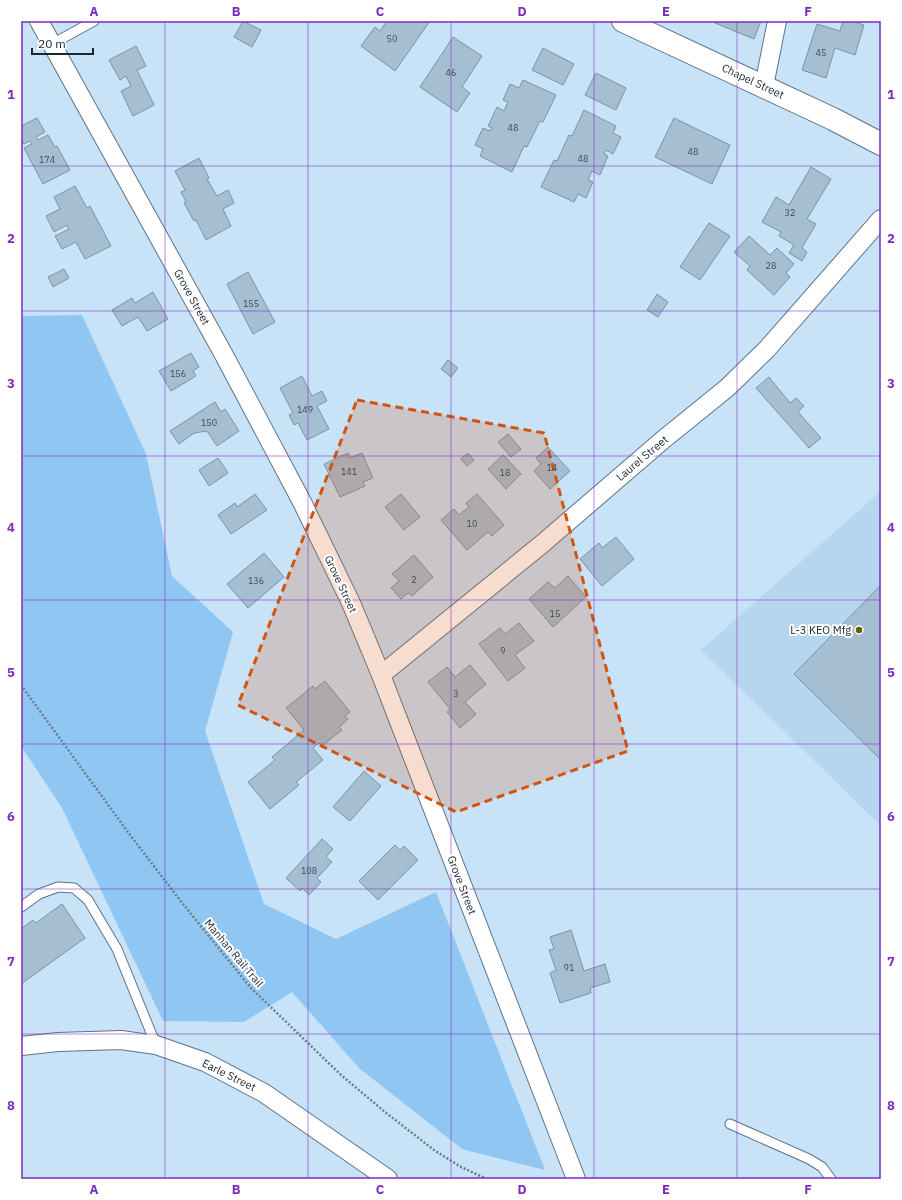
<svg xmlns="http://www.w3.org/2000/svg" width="902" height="1200" font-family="'IBM Plex Sans',sans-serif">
  <rect width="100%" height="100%" fill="#c8e2f7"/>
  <path fill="#b6d6ef" d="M881,491v335l-180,-176z"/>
  <path fill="#8fc7f2" d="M82,315l64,139 26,122 61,56 -28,99 59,173 72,35 100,-47 109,278 -83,-21 -103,-81 -67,-76 -48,30 -81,-1 -101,-213 -41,-62v-430z"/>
  <g fill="#a5bed2" stroke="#7a93a5">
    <path d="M243,21l18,9 -9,17 -18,-10z"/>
    <path d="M387,21h43l-35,50 -34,-25 14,-19 5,4z"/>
    <path d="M716,21h45l-7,18 -39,-16z"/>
    <path d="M843,21h8l13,4 -9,30 -20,-7 -9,30 -24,-8 15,-46 23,7z"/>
    <path d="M453,37l29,19 -20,31 8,6 -13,19 -37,-25z"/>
    <path d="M136,46l10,20 -9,4 17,35 -21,11 -12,-25 10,-5 -5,-10 -6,4 -11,-20z"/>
    <path d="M543,48l31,16 -11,21 -31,-15z"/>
    <path d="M596,73l30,15 -10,22 -31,-15z"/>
    <path d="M523,80l33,15 -13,27 -3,-1 -13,26 -3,-1 -12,26 -32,-16 3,-7 -8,-4 8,-17 7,3 2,-3 -4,-2 9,-19 7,4 4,-9 -5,-2 7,-16 9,4z"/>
    <path d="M584,110l32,16 -3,7 8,4 -8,17 -7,-4 -2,4 4,2 -8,19 -8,-4 -4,9 5,2 -7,16 -8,-4 -4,8 -33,-15 13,-27 3,1 12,-26 3,1z"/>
    <path d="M37,118l8,14 -9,5 2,3 10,-5 7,12 2,-1 13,24 -27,14 -19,-36 8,-4 -2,-3 -6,3 -3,-5v-13z"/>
    <path d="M674,118l56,27 -18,39 -57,-27z"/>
    <path d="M199,158l10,20 -2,1 10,17 11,-6 6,13 -11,6 8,17 -25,14 -10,-20 -2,1 -10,-18 2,-1 -5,-10 4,-2 -10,-19z"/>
    <path d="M811,167l20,12 -24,40 9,5 -14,24 5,4 -5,9 -13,-8 5,-8 -15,-9 2,-4 -19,-10 14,-25 13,8z"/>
    <path d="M75,186l12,22 3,-2 21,40 -26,13 -9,-17 -14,7 -7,-13 14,-7 -2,-4 -13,7 -8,-16 14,-7 -6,-12z"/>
    <path d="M709,223l21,13 -30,44 -20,-13z"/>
    <path d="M749,236l21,19 7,-7 17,16 -8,9 4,4 -16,18 -27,-25 3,-4 -16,-14z"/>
    <path d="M64,269l5,9 -16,9 -5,-10z"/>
    <path d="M248,272l27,50 -22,12 -26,-50z"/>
    <path d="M153,292l15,27 -21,12 -9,-14 -16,9 -10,-16 20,-12 3,5z"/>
    <path d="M657,294l11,8 -10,15 -11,-7z"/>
    <path d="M191,353l8,14 -6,4 3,5 -25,15 -12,-20z"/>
    <path d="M448,360l10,8 -7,9 -10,-8z"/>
    <path d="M302,376l10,20 10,-5 5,10 -10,5 12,23 -22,11 -9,-17 -4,2 -5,-10 4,-2 -13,-25z"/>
    <path d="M769,377l21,26 6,-5 8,8 -6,6 23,26 -12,10 -53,-60z"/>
    <path d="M215,402l6,10 4,-3 14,22 -22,15 -10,-15 -13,2 -15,11 -9,-13z"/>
    <path d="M508,434l13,15 -10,8 -13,-15z"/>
    <path d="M548,447l22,24 -20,18 -16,-18 7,-7 -5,-6z"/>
    <path d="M348,453l2,5 12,-5 11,25 -10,4 2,4 -25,11 -16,-33z"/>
    <path d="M468,453l6,7 -7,6 -6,-7z"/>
    <path d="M503,455l18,19 -15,15 -18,-20z"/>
    <path d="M218,458l10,15 -19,13 -10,-16z"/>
    <path d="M255,494l12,16 -36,24 -13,-19 17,-12 2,4z"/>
    <path d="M401,494l19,23 -16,13 -19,-23z"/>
    <path d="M477,494l27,31 -12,11 -4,-4 -21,18 -26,-30 13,-11 5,6 10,-8 -3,-4z"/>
    <path d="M616,537l18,22 -32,27 -22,-27 19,-16 3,5z"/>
    <path d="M264,553l20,24 -36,31 -21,-24z"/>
    <path d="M414,555l19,22 -21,19 -4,-3 -7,6 -10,-11 8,-7 -7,-7z"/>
    <path d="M568,576l18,21 -33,30 -24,-28 19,-17 7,6z"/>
    <path d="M881,585v175l-87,-86z"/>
    <path d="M519,623l15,18 -19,14 10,13 -17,13 -29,-37 21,-16 5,6z"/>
    <path d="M470,665l16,19 -21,18 11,12 -16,14 -13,-16 3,-3 -22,-27 19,-15 8,10z"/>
    <path d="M325,681l25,31 -5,4 3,3 -9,8 3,3 -20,16 -3,-3 -6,5 10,12 -27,22 3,3 -29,24 -22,-27 27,-22 -3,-3 32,-27 -18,-22 27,-22 2,3z"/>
    <path d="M364,771l17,15 -31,35 -17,-14z"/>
    <path d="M322,839l11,10 -7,8 6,5 -15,16 4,4 -12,13 -7,-7 -2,3 -14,-13z"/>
    <path d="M395,845l5,5 4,-4 14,14 -40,40 -19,-19z"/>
    <path d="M62,904l23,34 -64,46v-55l12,-9 3,3z"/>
    <path d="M571,930l13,41 21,-7 5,18 -20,6 1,5 -31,10 -10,-30 6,-3 -7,-20 5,-1 -4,-12z"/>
  </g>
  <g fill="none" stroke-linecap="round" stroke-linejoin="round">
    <defs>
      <g id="service">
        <path d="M52,44l42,-23"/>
        <path d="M21,907l18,-13 19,-7 16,1 14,12 29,49 39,96"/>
        <path d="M730,1124l79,35 13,8 9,12"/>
      </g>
      <g id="minor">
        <path d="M39,21l185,334 78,147 49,101 30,72 195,504"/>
        <path d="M764,86l13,-65"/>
        <path d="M381,675l161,-131 122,-105 63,-51 40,-39 114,-130"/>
        <path d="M21,1046l37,-4 63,-2 35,5 49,17 59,31 124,86"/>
      </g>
      <path id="secondary" d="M623,21l210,98 48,25"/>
    </defs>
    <use href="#service" stroke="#5c7486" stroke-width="11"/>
    <use href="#minor" stroke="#5c7486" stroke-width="20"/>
    <use href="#secondary" stroke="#5c7486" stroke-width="24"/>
    <path stroke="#6b7d8a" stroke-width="2.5" stroke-dasharray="2 2" stroke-linecap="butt" d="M21,685l109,150 53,69 67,83 91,88 44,37 49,38 27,17 26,12"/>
    <use href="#service" stroke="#fff" stroke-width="9"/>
    <use href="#minor" stroke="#fff" stroke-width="18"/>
    <use href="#secondary" stroke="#fff" stroke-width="22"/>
  </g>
  <path fill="#d4540f" fill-opacity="0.2" stroke="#d4540f" stroke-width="3" stroke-dasharray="8 5" stroke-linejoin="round" d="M357,400l187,33 84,318 -172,61 -218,-107z"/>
  <path fill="none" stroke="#7b2cbf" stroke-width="1" stroke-opacity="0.55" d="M165,21v1158M308,21v1158M451,21v1158M594,21v1158M737,21v1158M21,166h860M21,311h860M21,456h860M21,600h860M21,744h860M21,889h860M21,1034h860"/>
  <circle fill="#656600" stroke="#fff" stroke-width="1.5" cx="859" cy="630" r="4"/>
  <g text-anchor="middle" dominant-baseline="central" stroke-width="4" stroke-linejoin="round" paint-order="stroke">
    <g font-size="9" fill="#3e4b56">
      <text x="392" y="38">50</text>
      <text x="821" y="52">45</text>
      <text x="451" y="72">46</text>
      <text x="513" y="127">48</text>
      <text x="693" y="151">48</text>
      <text x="583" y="158">48</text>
      <text x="47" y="159">174</text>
      <text x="790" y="212">32</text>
      <text x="771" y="265">28</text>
      <text x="251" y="303">155</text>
      <text x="178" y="373">156</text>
      <text x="305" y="409">149</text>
      <text x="209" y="422">150</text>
      <text x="552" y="467">14</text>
      <text x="349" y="471">141</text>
      <text x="505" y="472">18</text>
      <text x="472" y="523">10</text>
      <text x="414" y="579">2</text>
      <text x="256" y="580">136</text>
      <text x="555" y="613">15</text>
      <text x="503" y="650">9</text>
      <text x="456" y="693">3</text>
      <text x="309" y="870">108</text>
      <text x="569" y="967">91</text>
    </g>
    <g font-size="11" fill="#1b252c" stroke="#fff">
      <text transform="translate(753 81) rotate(25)">Chapel Street</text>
      <text transform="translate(192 297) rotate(61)">Grove Street</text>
      <text transform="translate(642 458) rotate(-40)">Laurel Street</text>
      <text transform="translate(341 584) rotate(65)">Grove Street</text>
      <text transform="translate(462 885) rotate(69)">Grove Street</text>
      <text transform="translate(234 953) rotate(50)">Manhan Rail Trail</text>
      <text transform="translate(229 1075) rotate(26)">Earle Street</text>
    </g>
    <g font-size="11" fill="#1b252c" stroke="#fff" text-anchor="end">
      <text x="851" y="630">L-3 KEO Mfg</text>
    </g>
  </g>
  <rect width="902" height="1200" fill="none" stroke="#ffffff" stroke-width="44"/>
  <path d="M32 48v6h61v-6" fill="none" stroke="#1b252c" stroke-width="2"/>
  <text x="38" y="48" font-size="12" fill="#1b252c" stroke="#ffffff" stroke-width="3" paint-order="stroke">20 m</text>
  <rect x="22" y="22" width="858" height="1156" fill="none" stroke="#7b2cbf" stroke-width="1.5"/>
  <g font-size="13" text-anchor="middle" font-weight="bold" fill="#7b2cbf">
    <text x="94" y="16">A</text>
    <text x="236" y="16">B</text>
    <text x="380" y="16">C</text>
    <text x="522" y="16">D</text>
    <text x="666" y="16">E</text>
    <text x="808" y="16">F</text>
    <text x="11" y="99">1</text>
    <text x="891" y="99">1</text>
    <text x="11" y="243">2</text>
    <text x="891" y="243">2</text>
    <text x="11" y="388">3</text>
    <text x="891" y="388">3</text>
    <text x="11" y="532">4</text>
    <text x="891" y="532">4</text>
    <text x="11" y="677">5</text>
    <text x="891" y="677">5</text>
    <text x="11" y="821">6</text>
    <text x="891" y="821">6</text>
    <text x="11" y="966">7</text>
    <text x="891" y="966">7</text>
    <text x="11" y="1110">8</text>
    <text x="891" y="1110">8</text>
    <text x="94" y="1194">A</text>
    <text x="236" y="1194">B</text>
    <text x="380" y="1194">C</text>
    <text x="522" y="1194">D</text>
    <text x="666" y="1194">E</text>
    <text x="808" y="1194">F</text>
  </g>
</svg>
